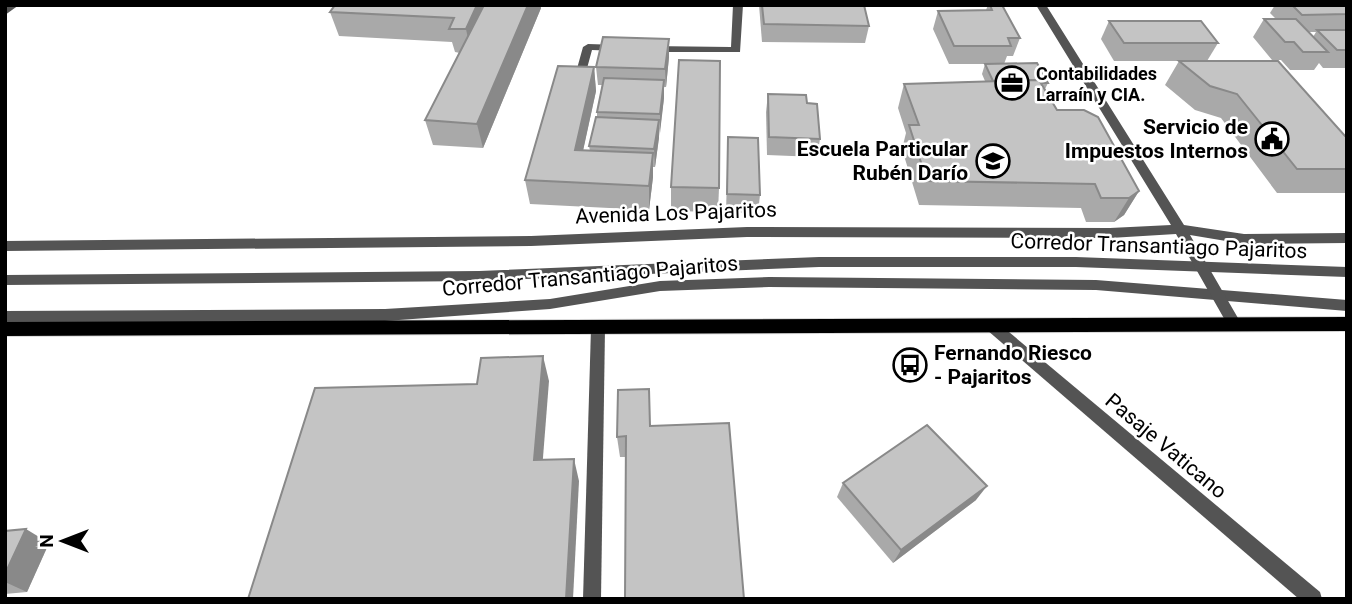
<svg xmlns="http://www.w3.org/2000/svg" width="1352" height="604" font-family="Roboto,sans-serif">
  <rect width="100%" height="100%" fill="#fff"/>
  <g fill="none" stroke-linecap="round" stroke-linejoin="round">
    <defs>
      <path id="primary" d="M1347,317v14l-1342,5v-14z"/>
    </defs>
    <use href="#primary" stroke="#dbdbdb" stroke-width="2"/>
    <g fill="#545454" fill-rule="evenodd">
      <path d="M733,5h10l-3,47h-90l-5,-3 5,-3 81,1z"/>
      <path d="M588,44l31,1 5,3 -5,3 -27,-1 -9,33 -1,2h-8l-1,-2 10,-36z"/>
      <path d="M819,257h257l271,10v10l-271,-10h-257l-340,14 -474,4v-10l474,-4z"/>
      <path d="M769,277l327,3 251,20v11l-251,-21 -327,-3 -109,4 -110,18 -165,12 -380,2v-12l380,-2 165,-10 110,-18z"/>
      <path d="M598,322l5,2 2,4 -4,271h-18l8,-271 2,-4z"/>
    </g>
    <g fill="#545454" fill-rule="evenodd">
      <path d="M8,5h11l-14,10v-8z"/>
      <path d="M1036,5h10l138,220 60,9 103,-1v10l-103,1 -54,-9 52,90 -2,4h-10l-54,-95 -66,4 -363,-1 -216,9 -526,5v-10l526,-5 216,-9 363,1 61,-3z"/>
      <path d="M992,320l5,2 323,270 2,7h-23l-312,-269 -2,-4 2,-4z"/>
    </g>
    <use href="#primary" fill="#000" fill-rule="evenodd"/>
  </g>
  <g fill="#a9a9a9" fill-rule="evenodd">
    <path d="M335,5h205l1,3 -58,140 -50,-3 -8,-25 35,-67 -5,-1 -3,-10 -113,-6 -9,-24z"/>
    <path d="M759,5h105l5,21 -4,17 -103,-1z"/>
    <path d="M988,5h14l18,33 -7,18h-6l-3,8h-55l-16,-35 5,-18 48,-1z"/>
    <path d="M1275,5h72v63h-24l-4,-5 -5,7h-24l-9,-10h-9l-19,-23 11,-18h12l-6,-6zM1309,32h7l-3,5z"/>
    <path d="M1109,21l109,22 -11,18h-93l-13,-22z"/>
    <path d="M669,39v18l-3,30h-2v11l-9,69h-2v10l-4,33 -119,-6 -5,-24 69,-113 2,24 -13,59 7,1 -1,-5 8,-29v-5l5,-27h-4l-2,-18z"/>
    <path d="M1179,61l168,75v57h-70l-56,-75 -26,-8 -30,-25z"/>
    <path d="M985,64l63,19 -3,6 12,21 82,81 -15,24 -10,7h-28l-5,-14 -162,-3 -17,-56 4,-16 -8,-25 6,-24 81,-3 -3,-7z"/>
    <path d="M768,94l39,9 13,36 -3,18 -50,-2 -1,-43z"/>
    <path d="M728,137l32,58 -2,18h-32z"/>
    <path d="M671,187l48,1 -1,24 -47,-1z"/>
    <path d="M649,389l-23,68h-6l-3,-20z"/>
    <path d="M843,483l133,17 -83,63 -56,-66z"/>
    <path d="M5,531l44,12 -22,49 -22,2z"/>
  </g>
  <g fill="#898989">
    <path d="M477,5h13l-19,48 -5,-24z"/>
    <path d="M528,5h12l1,3 -58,140 -6,-24z"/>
    <path d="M669,39v18l-3,30 -1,-18z"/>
    <path d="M594,67l2,24 -18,83 -3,-24z"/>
    <path d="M664,80v18l-4,35v-19z"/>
    <path d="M659,120v18l-4,29 -1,-18z"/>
    <path d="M653,153v24l-4,33v-24z"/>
    <path d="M1139,191l-15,24 -10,7 15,-24z"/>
    <path d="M543,356l6,25 -8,102 -7,-23z"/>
    <path d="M574,459l5,22 -6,118h-7z"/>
    <path d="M987,486l-11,14 -83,63 8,-13z"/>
    <path d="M26,529l23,14 -22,49 -22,-10v-8z"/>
  </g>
  <g fill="#c4c4c4" stroke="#898989" stroke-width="2">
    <path d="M335,5h142l-11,24h-17l5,-11 -124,-6z"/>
    <path d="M484,5h44l-51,119 -52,-4z"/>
    <path d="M762,5h102l5,21 -105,-2z"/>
    <path d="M990,5h12l18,33h-12l3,8h-57l-16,-35 54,-1z"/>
    <path d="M1292,5h55v9l-45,1z"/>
    <path d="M1264,19h32l32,33h-25l-9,-10h-9z"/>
    <path d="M1109,21h92l17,22h-94z"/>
    <path d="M1317,30h30v20h-10z"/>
    <path d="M603,37l66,2 -4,30 -69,-2z"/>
    <path d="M679,60l41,1 -1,127 -48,-1z"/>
    <path d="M1179,61h99l67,75h2v33h-50l-60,-75 -27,-8z"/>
    <path d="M1037,63l11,20h-7l-2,-3 -46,1 -8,-17z"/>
    <path d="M558,66l36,1 -19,83 78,3 -4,33 -124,-6z"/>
    <path d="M604,78l60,2 -4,34 -63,-2z"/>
    <path d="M1039,80l18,30h27l14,7 41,74 -10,7h-28l-6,-14 -168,-3 -18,-56h10l-15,-41z"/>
    <path d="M768,94l38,1 1,8 10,1 3,35 -51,-2z"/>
    <path d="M596,117l63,3 -5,29 -65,-3z"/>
    <path d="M728,137l30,1 2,57 -33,-1z"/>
    <path d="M543,356l-9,104 40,-1 -8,140h-318l67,-211 162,-4 4,-26z"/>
    <path d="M649,389l1,37 79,-3 15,176h-119l1,-163 -9,1 1,-47z"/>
    <path d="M927,425l60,61 -86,64 -58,-67z"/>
    <path d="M26,529l-21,45v-43z"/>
  </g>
  <defs>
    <symbol id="office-ring" viewBox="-11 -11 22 22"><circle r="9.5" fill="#fff" stroke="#000" stroke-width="1.5"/><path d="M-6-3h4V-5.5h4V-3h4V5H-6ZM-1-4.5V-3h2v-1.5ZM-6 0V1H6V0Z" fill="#000"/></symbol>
    <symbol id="civic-ring" viewBox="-11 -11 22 22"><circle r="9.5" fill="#fff" stroke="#000" stroke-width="1.5"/><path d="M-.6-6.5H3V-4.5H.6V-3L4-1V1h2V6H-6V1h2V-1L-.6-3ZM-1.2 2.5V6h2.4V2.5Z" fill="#000"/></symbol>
    <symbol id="school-ring" viewBox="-11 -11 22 22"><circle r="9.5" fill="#fff" stroke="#000" stroke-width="1.5"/><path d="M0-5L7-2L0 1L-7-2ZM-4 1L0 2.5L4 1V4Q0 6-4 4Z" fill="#000"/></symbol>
    <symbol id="bus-ring" viewBox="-11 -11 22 22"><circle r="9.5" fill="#fff" stroke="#000" stroke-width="1.5"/><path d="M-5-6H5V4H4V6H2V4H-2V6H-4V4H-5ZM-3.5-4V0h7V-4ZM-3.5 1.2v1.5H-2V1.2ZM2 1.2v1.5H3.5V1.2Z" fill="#000"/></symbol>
  </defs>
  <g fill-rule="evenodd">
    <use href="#office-ring" x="993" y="64" width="38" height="38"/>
    <use href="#civic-ring" x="1253" y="120" width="38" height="38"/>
    <use href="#school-ring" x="974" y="142" width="38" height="38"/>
    <use href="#bus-ring" x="891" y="346" width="38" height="38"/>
  </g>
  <g text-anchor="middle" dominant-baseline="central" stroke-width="5" stroke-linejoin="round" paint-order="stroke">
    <g font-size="18" font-weight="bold" fill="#000" stroke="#fff" text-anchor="start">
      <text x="1036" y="73">Contabilidades<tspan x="1036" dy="21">Larraín y CIA.</tspan></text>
    </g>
    <g font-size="21" font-weight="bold" fill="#000" stroke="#fff" text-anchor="end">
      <text x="1248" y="127">Servicio de<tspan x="1248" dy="24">Impuestos Internos</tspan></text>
      <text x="968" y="149">Escuela Particular<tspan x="968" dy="24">Rubén Darío</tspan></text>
      <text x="934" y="353" text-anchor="start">Fernando Riesco<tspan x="934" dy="24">- Pajaritos</tspan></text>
    </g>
    <g font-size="21" fill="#000" stroke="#fff">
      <text transform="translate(676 213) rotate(-2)">Avenida Los Pajaritos</text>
      <text transform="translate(1159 246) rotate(2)">Corredor Transantiago Pajaritos</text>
      <text transform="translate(590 276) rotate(-5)">Corredor Transantiago Pajaritos</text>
      <text transform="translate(1166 446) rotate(40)">Pasaje Vaticano</text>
    </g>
  </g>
  <rect width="1352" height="604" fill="none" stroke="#000000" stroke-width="14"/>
  <g transform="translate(63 541) rotate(270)" stroke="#ffffff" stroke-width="5" paint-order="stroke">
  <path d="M0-5L12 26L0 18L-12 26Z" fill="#000000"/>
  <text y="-10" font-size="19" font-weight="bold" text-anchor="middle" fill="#000000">N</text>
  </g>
</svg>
